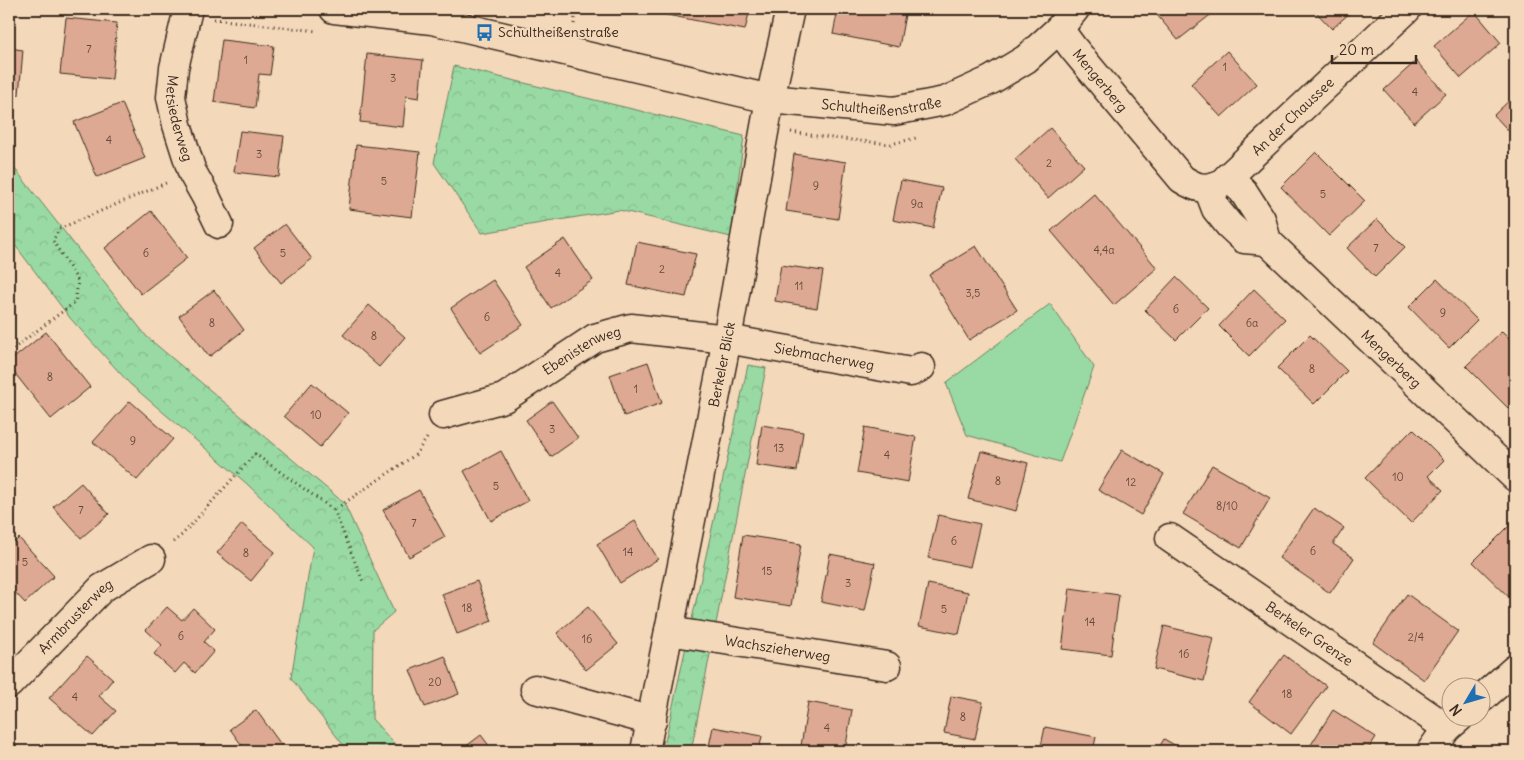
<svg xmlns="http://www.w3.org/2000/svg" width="1524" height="760" font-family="Delius,sans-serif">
  <defs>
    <pattern id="forest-crowns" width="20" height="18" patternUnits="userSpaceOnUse" patternTransform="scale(1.25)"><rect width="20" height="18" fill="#99daa4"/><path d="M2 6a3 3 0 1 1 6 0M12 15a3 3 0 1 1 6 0" fill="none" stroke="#85bb8d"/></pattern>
  </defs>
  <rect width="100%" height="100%" fill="#f3d8ba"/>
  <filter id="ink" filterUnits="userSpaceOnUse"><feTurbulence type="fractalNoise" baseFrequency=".02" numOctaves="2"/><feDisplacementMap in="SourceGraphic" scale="10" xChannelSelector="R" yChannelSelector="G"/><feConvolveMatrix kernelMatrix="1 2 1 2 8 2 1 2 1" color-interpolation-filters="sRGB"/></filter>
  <g filter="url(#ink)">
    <path fill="#99daa4" stroke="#6a8261" d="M1050,304l44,63 -34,95 -93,-27 -21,-52z"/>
    <g fill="url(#forest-crowns)" stroke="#6a8261">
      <path d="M454,66l290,70 -13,101 -112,-27 -137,23 -48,-70z"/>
      <path d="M9,169h6l132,168 197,166 50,109 -21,18 -1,89 29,32h-53l-57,-73 22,-131 -67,-64 -116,-99 -60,-66 -61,-81z"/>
      <path d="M748,365l18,3 -75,383h-28z"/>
    </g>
    <g fill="#dea992" stroke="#3b2a1e">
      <path d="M636,9h114l-5,21z"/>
      <path d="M838,9h68l-7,38 -66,-13z"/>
      <path d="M1152,9h66l-40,31z"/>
      <path d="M1313,9h41l-22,20z"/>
      <path d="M1474,11l27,32 -40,35 -27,-32z"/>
      <path d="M66,18l51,5 -5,56 -52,-5z"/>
      <path d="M222,40l52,6 -4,29 -11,-1 -4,34 -41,-6z"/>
      <path d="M9,48l14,2 -4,45 -10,-1z"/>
      <path d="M1227,51l30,33 -36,33 -30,-33z"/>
      <path d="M367,54l56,6 -4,38 -13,-2 -3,31 -43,-5z"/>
      <path d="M1416,61l30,33 -32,29 -30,-33z"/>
      <path d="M1515,95v43l-21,-23z"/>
      <path d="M122,103l23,55 -48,19 -23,-55z"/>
      <path d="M1050,128l34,38 -36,32 -33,-39z"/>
      <path d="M240,131l44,5 -5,41 -45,-5z"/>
      <path d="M356,145l64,7 -8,65 -63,-8z"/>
      <path d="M1316,152l49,49 -36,35 -48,-49z"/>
      <path d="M794,154l52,8 -8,57 -52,-8z"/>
      <path d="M901,180l41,8 -9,40 -40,-8z"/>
      <path d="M1094,194l63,74 -43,37 -63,-74z"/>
      <path d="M151,211l36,47 -46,36 -36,-46z"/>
      <path d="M1377,219l28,28 -30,30 -28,-29z"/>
      <path d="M285,224l27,35 -31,24 -27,-35z"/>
      <path d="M565,239l28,41 -42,28 -27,-41z"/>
      <path d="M637,242l59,12 -10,43 -58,-12z"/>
      <path d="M976,246l41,64 -48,30 -40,-65z"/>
      <path d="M781,265l42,6 -6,37 -42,-7z"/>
      <path d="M1176,277l32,31 -32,32 -31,-30z"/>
      <path d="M1437,279l40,41 -28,28 -40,-41z"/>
      <path d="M493,280l30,45 -43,28 -29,-45z"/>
      <path d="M1254,289l31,30 -36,37 -30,-30z"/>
      <path d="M214,290l30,40 -35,27 -30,-41z"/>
      <path d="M369,305l36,32 -26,30 -36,-32z"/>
      <path d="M1502,331l13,13v57l-7,7 -42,-42z"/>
      <path d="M46,332l44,55 -39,32 -42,-53v-4z"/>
      <path d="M1310,335l37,36 -33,33 -37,-36z"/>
      <path d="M648,362l14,41 -38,13 -14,-41z"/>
      <path d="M312,383l36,30 -28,34 -36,-31z"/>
      <path d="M130,401l43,38 -36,41 -44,-38z"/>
      <path d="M552,401l26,37 -27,19 -25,-37z"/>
      <path d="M762,425l41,7 -6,39 -41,-6z"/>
      <path d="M865,427l51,10 -8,45 -51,-9z"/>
      <path d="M1413,429l31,31 -16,16 15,14 -32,33 -46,-45z"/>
      <path d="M1122,450l42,24 -23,41 -43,-25z"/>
      <path d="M501,451l27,50 -37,20 -27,-50z"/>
      <path d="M981,451l47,12 -12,48 -48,-12z"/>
      <path d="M1212,465l58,33 -29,50 -58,-34z"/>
      <path d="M81,483l28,31 -28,24 -28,-31z"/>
      <path d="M419,490l26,47 -36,20 -26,-47z"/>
      <path d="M1314,508l30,20 -11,16 21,14 -24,35 -51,-35z"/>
      <path d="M938,515l42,9 -10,43 -42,-9z"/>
      <path d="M635,521l23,38 -38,24 -23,-39z"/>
      <path d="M1513,522l2,2v79l-42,-41z"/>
      <path d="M242,524l33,28 -24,29 -34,-28z"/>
      <path d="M743,535l58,9 -10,62 -58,-9z"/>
      <path d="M19,538l35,38 -29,27 -16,-17v-38z"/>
      <path d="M830,554l45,9 -10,48 -44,-9z"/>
      <path d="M477,581l15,40 -35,13 -15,-40z"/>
      <path d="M928,584l40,8 -9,42 -40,-8z"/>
      <path d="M1070,588l49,7 -8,60 -49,-6z"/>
      <path d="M1407,594l51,37 -34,49 -51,-37z"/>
      <path d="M167,607l15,13 11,-12 22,21 -11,13 10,9 -19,22 -11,-10 -9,10 -21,-19 8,-9 -16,-15z"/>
      <path d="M588,607l30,37 -32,26 -29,-37z"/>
      <path d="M1164,626l50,12 -10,43 -50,-12z"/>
      <path d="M1284,655l42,31 -35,48 -42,-32z"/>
      <path d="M87,656l26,23 -14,17 17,15 -23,25 -44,-38z"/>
      <path d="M445,656l14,38 -34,13 -15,-37z"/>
      <path d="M951,696l32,6 -8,37 -31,-6z"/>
      <path d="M808,702l44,8 -7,41h-17l-27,-5z"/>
      <path d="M256,710l29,40 -2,1h-37l-16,-22z"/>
      <path d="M1333,710l43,27 -9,14h-60z"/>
      <path d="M713,727l49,9 -3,15h-51z"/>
      <path d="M1045,727l51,10 -3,14h-53z"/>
      <path d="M481,735l12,16h-33z"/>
      <path d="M1164,739l21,12h-28z"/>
    </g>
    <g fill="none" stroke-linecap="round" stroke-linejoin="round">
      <defs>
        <g id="minor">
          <path id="s1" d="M188,9l-14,59 -3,29 6,28 15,47 13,23 14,29"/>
          <path id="s2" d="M334,9l98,11 338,79 124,12 51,-10 46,-21 35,-21 33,-30 16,-20"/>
          <path id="s3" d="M1059,29l14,19 109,131c16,10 22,11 39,5l186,-175"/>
          <path id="s4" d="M1228,177l15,14 18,28 6,22 248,236"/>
          <path d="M1208,188l8,21 13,16 15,14 23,2"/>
          <path id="s5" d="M443,415l61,-17 91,-60 36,-10 96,11 184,33 10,-5"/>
          <path id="s6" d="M1170,538l277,190"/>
          <path id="s7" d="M669,631l218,35"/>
          <path id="s8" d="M9,684l93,-96 49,-29"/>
          <path d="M535,689l117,32"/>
          <path d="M1482,698l33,-29"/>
          <path id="s9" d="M645,751l82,-412 43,-240 20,-90"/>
          <path d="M1431,751l16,-23 12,-10"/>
        </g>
      </defs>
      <use href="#minor" stroke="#3b2a1e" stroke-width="31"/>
      <g stroke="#3b2a1e" stroke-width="3" stroke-dasharray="1 4" stroke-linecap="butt">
        <path d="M116,9l42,4"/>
        <path d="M214,19l103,12"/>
        <path d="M574,24l2,-15"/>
        <path d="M791,132l32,5 68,7 25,-6"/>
        <path d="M9,352l66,-50 3,-21 -25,-40 6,-12 107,-46"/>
        <path d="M334,510l30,74"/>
        <path d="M173,542l9,-7 73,-81 79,56 81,-55 12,-17"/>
      </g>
      <use href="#minor" stroke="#f3d8ba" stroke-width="28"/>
    </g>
  </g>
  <defs>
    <symbol id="bus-bare" viewBox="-9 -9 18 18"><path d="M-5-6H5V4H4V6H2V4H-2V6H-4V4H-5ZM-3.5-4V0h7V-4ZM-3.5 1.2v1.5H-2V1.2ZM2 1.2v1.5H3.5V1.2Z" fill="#1f6fb2" stroke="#f3d8ba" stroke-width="2.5" paint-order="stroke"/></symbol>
  </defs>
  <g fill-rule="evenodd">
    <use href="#bus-bare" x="472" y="20" width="25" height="25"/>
  </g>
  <g text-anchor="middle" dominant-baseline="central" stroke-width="4.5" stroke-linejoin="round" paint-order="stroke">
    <g font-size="11" fill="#644a3b">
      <text x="89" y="49">7</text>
      <text x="246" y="60">1</text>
      <text x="1225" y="67">1</text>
      <text x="393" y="78">3</text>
      <text x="1415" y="92">4</text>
      <text x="109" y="140">4</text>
      <text x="259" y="154">3</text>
      <text x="1049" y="163">2</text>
      <text x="384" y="181">5</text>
      <text x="816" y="186">9</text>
      <text x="1323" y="194">5</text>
      <text x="917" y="204">9a</text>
      <text x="1376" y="248">7</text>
      <text x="1104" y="250">4,4a</text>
      <text x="146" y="253">6</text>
      <text x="283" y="253">5</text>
      <text x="662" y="269">2</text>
      <text x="558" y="273">4</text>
      <text x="799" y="286">11</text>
      <text x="973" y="293">3,5</text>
      <text x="1176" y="309">6</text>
      <text x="1443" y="313">9</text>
      <text x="487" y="317">6</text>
      <text x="212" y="323">8</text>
      <text x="1252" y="323">6a</text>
      <text x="374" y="336">8</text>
      <text x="1312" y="369">8</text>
      <text x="50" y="377">8</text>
      <text x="636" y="389">1</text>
      <text x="316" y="415">10</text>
      <text x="552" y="429">3</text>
      <text x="133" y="441">9</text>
      <text x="779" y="448">13</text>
      <text x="887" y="455">4</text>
      <text x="1398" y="477">10</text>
      <text x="998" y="481">8</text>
      <text x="1131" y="482">12</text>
      <text x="496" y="486">5</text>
      <text x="1227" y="506">8/10</text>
      <text x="81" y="510">7</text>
      <text x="414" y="523">7</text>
      <text x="954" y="541">6</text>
      <text x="1313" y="551">6</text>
      <text x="628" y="552">14</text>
      <text x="246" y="553">8</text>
      <text x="25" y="562">5</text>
      <text x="767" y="571">15</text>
      <text x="848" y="583">3</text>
      <text x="467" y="608">18</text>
      <text x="944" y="609">5</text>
      <text x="1090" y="622">14</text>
      <text x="181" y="636">6</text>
      <text x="1416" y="637">2/4</text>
      <text x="587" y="639">16</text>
      <text x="1184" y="654">16</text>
      <text x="435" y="682">20</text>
      <text x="1287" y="694">18</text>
      <text x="75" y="697">4</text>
      <text x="963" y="717">8</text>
      <text x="827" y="728">4</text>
    </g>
    <g font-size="14" fill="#3b2a1e" stroke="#f3d8ba" text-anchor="start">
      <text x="498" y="32">Schultheißenstraße</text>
    </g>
    <g font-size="14" fill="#3b2a1e" stroke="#f3d8ba">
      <text stroke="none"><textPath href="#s3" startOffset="66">Mengerberg</textPath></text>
      <text stroke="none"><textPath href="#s2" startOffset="558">Schultheißenstraße</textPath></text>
      <text stroke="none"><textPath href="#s3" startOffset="334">An der Chaussee</textPath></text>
      <text stroke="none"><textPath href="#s1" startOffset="112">Metsiederweg</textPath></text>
      <text stroke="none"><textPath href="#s5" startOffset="155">Ebenistenweg</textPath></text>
      <text stroke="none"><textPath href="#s5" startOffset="405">Siebmacherweg</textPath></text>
      <text stroke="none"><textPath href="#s4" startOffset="248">Mengerberg</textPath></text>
      <text stroke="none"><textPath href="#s9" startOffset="394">Berkeler Blick</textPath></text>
      <text stroke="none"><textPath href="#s8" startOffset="95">Armbrusterweg</textPath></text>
      <text stroke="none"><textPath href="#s6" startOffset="169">Berkeler Grenze</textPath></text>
      <text stroke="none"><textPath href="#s7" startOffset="110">Wachszieherweg</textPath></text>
    </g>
  </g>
  <rect width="1524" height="760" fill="none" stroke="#f3d8ba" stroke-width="30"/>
  <rect x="15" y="15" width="1494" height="730" fill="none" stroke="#3b2a1e" stroke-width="2" filter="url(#ink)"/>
  <g transform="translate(1466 702) rotate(232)"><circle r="24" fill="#f3d8ba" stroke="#a9927c"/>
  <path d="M0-4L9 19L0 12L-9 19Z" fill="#1f6fb2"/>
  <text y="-8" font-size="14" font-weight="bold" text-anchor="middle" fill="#3b2a1e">N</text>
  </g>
  <path d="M1332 55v8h84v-8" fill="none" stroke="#3b2a1e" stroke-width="2.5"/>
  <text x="1339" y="55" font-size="15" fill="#3b2a1e" stroke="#f3d8ba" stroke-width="4" paint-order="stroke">20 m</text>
</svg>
